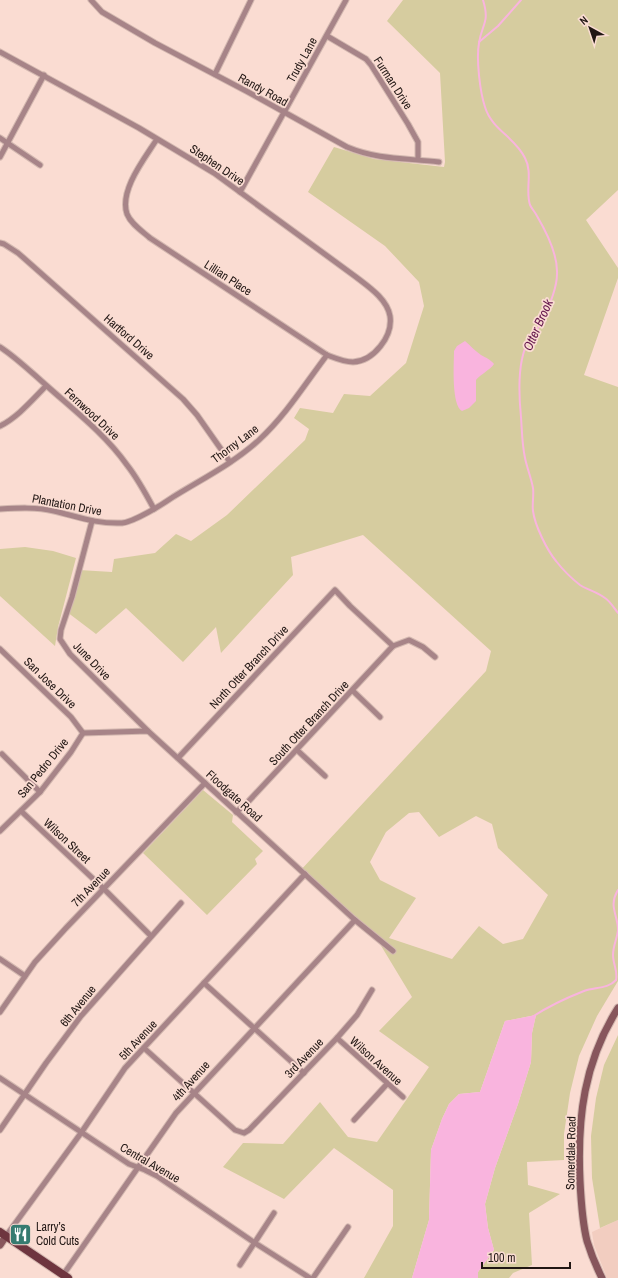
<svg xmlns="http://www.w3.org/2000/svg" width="618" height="1278" font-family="'Archivo Narrow',sans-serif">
  <rect width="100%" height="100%" fill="#fadcd2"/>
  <path fill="#f2cdc0" d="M618,1220v58h-11l-13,-33 -2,-13z"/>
  <g fill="#d6cc9f" fill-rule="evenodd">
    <path d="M403,0h215v190l-32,30 32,48v10l-34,97 34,12v594l-21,35 -18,40 -9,37 -6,41v26l-37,2 1,23 32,9 -31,19 3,52 -19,8 -4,5h-31v-6l16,-22 -6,-22 -3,-24 10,-36 23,-64 13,-42 1,-29 4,-18 -31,6 -25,71 -21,2 -10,10 -7,15 -11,31 -2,70 -17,58h-48l29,-52v-36l-59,-42 -50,51 -61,-32 20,-24 40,1 37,-42 28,35 29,5 52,-75 -50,-36 33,-34 -32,-53 -81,-72 187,-201 5,-20 -128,-116 -72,22 2,18 -72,78 -5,-26 -33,35 -57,-54 -30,26 -29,-22 12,-42 33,2 2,-13 41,-6 21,-19 15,7 36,-26 78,-75 4,-11 -15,-11 6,-10 33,5 11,-19 26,2 36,-33 18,-57 -5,-24 -34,-36 -77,-54 26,-45 40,12 70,8 1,-5 -5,-89 -53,-52zM419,812l20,25 37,-21 16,8 6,24 50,47 -25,44 -20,5 -24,-18 -27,33 -63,-21 27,-40 -36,-18 -10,-18 16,-30 23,-19z"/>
    <path d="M25,547l28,4 23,7 -18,69 -3,19 -55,-50v-47z"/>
    <path d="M203,790l30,25 -1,7 31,29 -8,8 2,5 -50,51 -64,-62z"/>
    <path d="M618,1035v185l-18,8 -8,-50 -1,-42 5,-38 8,-33z"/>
  </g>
  <g fill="#f9b4de">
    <path d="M465,341c6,5 10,10 16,14 5,3 9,4 13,9 -4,6 -13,10 -18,16v21l-7,7 -7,3c-11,-6 -8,-49 -8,-60l3,-5z"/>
    <path d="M536,1015l-4,18 -1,29 -13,42 -23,64 -10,36 3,24 6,22 -16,22v6h-66l17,-58 2,-70 11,-31 7,-15 10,-10 21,-2 25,-71z"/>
  </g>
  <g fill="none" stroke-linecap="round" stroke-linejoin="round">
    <g stroke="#f9b4de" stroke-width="2">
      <path d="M483,0c7,23 -1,23 -4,43 -3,16 1,49 6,64 7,23 30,30 40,51 8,15 0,32 5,47 2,4 5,7 7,11 10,17 21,39 20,58 0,14 -10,37 -16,49 -7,13 -16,19 -19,36 -4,19 -3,38 -1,58 1,14 1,27 4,41 2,10 6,19 8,30 1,7 -1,16 0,23 2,15 14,39 23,50 7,9 15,17 24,24 8,5 17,7 25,13 5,3 9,10 13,15"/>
      <path d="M479,42l19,-16 23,-26"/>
      <path d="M616,980c2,-9 -3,-16 -3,-25 0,-9 4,-16 5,-25 0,-15 -10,-24 0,-40"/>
      <path d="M532,1017c17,-11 34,-19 52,-26 11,-4 24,-2 32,-11"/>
    </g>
    <defs>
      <g id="street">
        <path d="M91,0l11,12 53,31 93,49 99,55c31,13 59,11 92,15"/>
        <path d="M327,36l39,23 5,6 37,59 10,18v17"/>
        <path d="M0,52l139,76 75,45 142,104c13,10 31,22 34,39 3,20 -16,45 -37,46 -9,0 -18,-4 -26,-7l-177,-117c-8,-7 -19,-14 -23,-24 -8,-24 18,-56 30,-75"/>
        <path d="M215,74l36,-74"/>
        <path d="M0,138l40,27"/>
        <path d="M0,157l44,-82"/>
        <path d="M240,192l106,-192"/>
        <path d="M0,243l4,1 14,9 165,146 14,16 33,47"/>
        <path d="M0,347c17,11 32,26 47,39 28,25 58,48 80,79 11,14 19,29 27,44"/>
        <path d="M0,426c18,-9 32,-26 46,-40"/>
        <path d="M0,509c18,-1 36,-2 54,2 25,6 42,13 68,12 12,-1 41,-19 51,-26 29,-18 61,-34 86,-57 27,-25 46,-56 68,-85"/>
        <path d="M92,521l-20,76 -11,33 -1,9 10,15 78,77"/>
        <path d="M0,649l71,68 12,16"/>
        <path d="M353,691l27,26"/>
        <path d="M83,733l65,-2 207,189 38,31"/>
        <path d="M297,750l28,26"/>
        <path d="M2,754l38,38"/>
        <path d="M178,758l157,-168 15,16 43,40"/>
        <path d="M21,811l83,78 47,47"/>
        <path d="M236,812l10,-8 147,-158 16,-6 14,7 12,10"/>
        <path d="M0,831l40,-39 31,-40 12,-19"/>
        <path d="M0,959l25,17"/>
        <path d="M204,983l100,90"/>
        <path d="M0,1012l35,-50 31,-34 139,-145"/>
        <path d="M337,1038l66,59"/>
        <path d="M144,1048l91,82 9,3 5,-3 88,-92 20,-23 15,-25"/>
        <path d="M0,1078l129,86 16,6 12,6 98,67 55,35"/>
        <path d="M354,1120l33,-36"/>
        <path d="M0,1130l46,-67 35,-47 100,-113"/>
        <path d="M6,1236l75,-103 44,-65 180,-194"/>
        <path d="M240,1265l34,-52"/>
        <path d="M63,1275l113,-162 179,-193"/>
        <path d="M313,1278l35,-51"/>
      </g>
      <g id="secondary">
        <path d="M0,1245l6,-9"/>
        <path d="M602,1278c-6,-12 -11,-24 -15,-37 -5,-20 -6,-40 -7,-60 -3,-63 4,-119 38,-173"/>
      </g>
      <path id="primary" d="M0,1232l68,46"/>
    </defs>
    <use href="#street" stroke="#d3b8b0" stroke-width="7"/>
    <use href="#secondary" stroke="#d3b8b0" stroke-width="9"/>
    <use href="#primary" stroke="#d3b8b0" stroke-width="10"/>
    <use href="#street" stroke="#a78488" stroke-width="5"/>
    <use href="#secondary" stroke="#87565c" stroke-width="7"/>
    <use href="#primary" stroke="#6e353f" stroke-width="8"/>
  </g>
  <defs>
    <symbol id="restaurant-square" viewBox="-11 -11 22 22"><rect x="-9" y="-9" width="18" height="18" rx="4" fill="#367b70" stroke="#fadcd2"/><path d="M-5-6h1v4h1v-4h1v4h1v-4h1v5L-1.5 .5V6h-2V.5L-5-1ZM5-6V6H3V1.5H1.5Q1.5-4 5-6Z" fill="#fff"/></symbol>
  </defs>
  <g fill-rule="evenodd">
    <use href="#restaurant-square" x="8" y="1222" width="25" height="25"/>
  </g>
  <g text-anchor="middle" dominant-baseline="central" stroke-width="3.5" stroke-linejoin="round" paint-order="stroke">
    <g font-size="12" fill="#201613" stroke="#fadcd2">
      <text transform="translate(302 60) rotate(-61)">Trudy Lane</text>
      <text transform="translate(393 83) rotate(57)">Furman Drive</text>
      <text transform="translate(263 90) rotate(29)">Randy Road</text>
      <text transform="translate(217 165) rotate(34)">Stephen Drive</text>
      <text transform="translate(228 278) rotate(33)">Lillian Place</text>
      <text transform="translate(129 337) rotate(41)">Hartford Drive</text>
      <text transform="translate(92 414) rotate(43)">Fernwood Drive</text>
      <text transform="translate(235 444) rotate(-37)">Thorny Lane</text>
      <text transform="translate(67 505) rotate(11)">Plantation Drive</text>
      <text transform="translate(92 661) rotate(46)">June Drive</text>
      <text transform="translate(249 667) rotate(-47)">North Otter Branch Drive</text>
      <text transform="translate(50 683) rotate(44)">San Jose Drive</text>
      <text transform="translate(309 723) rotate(-47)">South Otter Branch Drive</text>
      <text transform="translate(43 768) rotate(-51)">San Pedro Drive</text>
      <text transform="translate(234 796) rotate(42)">Floodgate Road</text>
      <text transform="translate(67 841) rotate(43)">Wilson Street</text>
      <text transform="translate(91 887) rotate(-46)">7th Avenue</text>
      <text transform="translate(78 1006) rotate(-51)">6th Avenue</text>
      <text transform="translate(138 1040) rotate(-47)">5th Avenue</text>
      <text transform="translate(304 1058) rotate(-46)">3rd Avenue</text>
      <text transform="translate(376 1061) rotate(42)">Wilson Avenue</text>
      <text transform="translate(191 1081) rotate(-48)">4th Avenue</text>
      <text transform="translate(571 1153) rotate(-89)">Somerdale Road</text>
      <text transform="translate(150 1163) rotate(30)">Central Avenue</text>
    </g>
    <g font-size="12" fill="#201613" stroke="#fadcd2" text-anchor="start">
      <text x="36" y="1227">Larry’s<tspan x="36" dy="14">Cold Cuts</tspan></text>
    </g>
    <g font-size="13" font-style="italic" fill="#63154c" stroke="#fadcd2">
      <text transform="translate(538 325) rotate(-66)">Otter Brook</text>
    </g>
  </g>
  <g transform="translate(590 28) rotate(320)" stroke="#fadcd2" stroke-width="3" paint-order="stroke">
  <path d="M0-3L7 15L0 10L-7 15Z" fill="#201613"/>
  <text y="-6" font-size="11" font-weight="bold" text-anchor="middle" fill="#201613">N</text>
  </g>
  <path d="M482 1262v6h88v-6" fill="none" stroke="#201613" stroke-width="2"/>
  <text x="488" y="1262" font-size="12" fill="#201613" stroke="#fadcd2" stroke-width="3" paint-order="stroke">100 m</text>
</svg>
